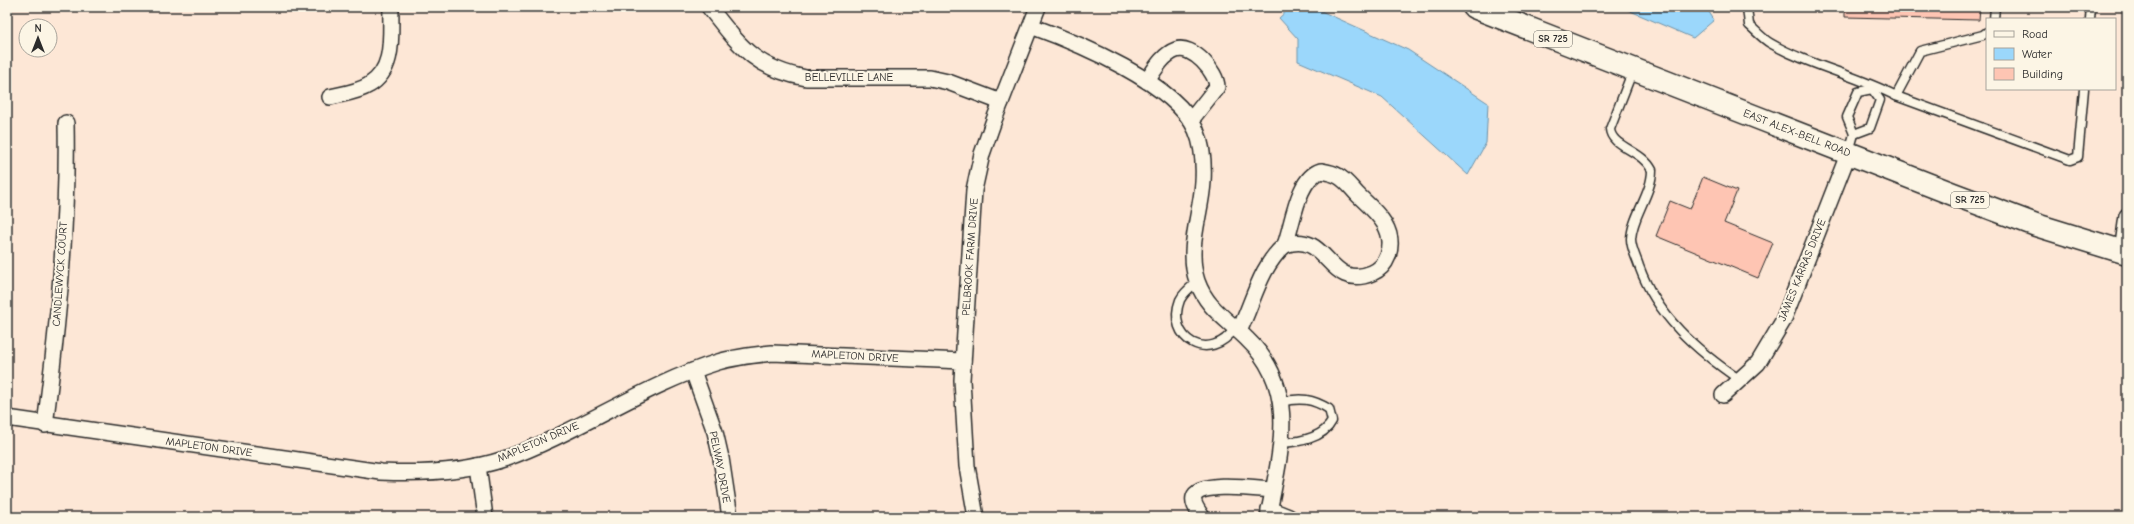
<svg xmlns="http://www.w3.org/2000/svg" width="2134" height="524" font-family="'Comic Neue',sans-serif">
  <rect width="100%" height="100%" fill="#fde7d6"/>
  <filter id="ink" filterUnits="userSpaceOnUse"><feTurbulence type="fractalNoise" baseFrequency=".025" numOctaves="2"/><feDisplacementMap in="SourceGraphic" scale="8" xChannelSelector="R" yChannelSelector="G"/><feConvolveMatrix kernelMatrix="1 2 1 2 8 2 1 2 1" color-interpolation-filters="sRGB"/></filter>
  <g filter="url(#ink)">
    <g fill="#9bd7fb" stroke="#6e92a8">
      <path d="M1291,7h21l96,43 80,53 -2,40 -18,32 -86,-78 -84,-36v-22l-19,-21z"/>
      <path d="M1629,7h77l8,13 -21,18 -65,-28z"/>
    </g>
    <g fill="#fec5b3" stroke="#2b2b2b">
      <path d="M1845,7h135l-1,13 -134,-3z"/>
      <path d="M1703,177l34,14 -13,32 49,20 -15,35 -102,-42 14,-35 20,8z"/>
    </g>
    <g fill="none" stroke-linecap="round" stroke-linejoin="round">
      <defs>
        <g id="service">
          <path d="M1747,7l2,18c7,6 14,14 21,18 40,23 86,32 126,53l24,-45 63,-16 4,-3"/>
          <path d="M1994,19l1,-12"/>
          <path d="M2090,19l1,-12"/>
          <path d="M1633,70l-23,59c1,18 32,21 42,41 0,24 -20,46 -21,69 0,9 5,18 8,27 18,50 57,84 101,114"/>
          <path d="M1896,96l174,64 8,-3 6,-68"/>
          <path d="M1854,134l16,-6 10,-28 -8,-11"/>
          <path d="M1849,152l5,-18 -7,-17 11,-25 14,-3"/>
          <path d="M1197,282c-6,5 -13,10 -17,18 -15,39 30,65 55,28"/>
          <path d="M1281,443c17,-1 42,-4 51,-22l-3,-12c-16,-10 -29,-12 -48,-7"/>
        </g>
        <g id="minor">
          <path d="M709,7c31,39 45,61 97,71h124l18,4 53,20"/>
          <path d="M1031,26c47,17 144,57 165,104 7,16 8,35 7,52 -2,33 -17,66 -6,99 10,28 30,38 50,58 53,50 33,114 21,178"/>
          <path d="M1147,81c7,-10 15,-26 29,-31 16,-6 41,22 41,37l-26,33"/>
          <path d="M330,97c13,-3 28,-5 39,-12 27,-16 21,-51 22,-78"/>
          <path d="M1321,171c6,1 12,2 17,5 8,4 14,13 20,19 18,17 39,34 30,61 -3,8 -9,14 -16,17 -45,19 -43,-44 -87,-28 8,-21 12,-67 36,-74z"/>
          <path d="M2122,252l5,-36"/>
          <path d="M1239,331c14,-28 21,-65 46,-86"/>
          <path d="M693,371l22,61 6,26 9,59"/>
          <path d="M1723,395l35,-32 25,-42 66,-169"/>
          <path d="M7,418l374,54c42,2 84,0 123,-13 73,-26 140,-74 214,-97 17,-5 35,-7 54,-9l191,8"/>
          <path d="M45,425c13,-100 23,-201 21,-302"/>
          <path d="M478,466l7,51"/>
          <path d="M1269,509l20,8"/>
          <path d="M976,517l-9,-51 -5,-86 12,-190 8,-36 12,-34 44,-113"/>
          <path d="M1202,517c-3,-5 -10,-13 -8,-20 4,-16 64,-8 78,-7"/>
        </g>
        <path id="primary" d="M1474,7l479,187 83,31 91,28"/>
      </defs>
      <use href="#service" stroke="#2b2b2b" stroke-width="11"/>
      <use href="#minor" stroke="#2b2b2b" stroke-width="18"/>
      <use href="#primary" stroke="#2b2b2b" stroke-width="25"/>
      <use href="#service" stroke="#fcf5e5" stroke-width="8"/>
      <use href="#minor" stroke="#fcf5e5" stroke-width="15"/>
      <use href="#primary" stroke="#fcf5e5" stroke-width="22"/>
    </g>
  </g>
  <g text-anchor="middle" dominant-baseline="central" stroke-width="4" stroke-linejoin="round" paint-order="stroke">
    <g fill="#fcf5e5" stroke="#6a6863" stroke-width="1">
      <rect x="1534" y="31" width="38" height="16" rx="3"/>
      <rect x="1951" y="192" width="38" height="16" rx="3"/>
    </g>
    <g font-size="10" font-weight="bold" fill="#2b2b2b">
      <text x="1553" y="39">SR 725</text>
      <text x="1970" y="200">SR 725</text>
    </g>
    <g font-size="11" fill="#2b2b2b" stroke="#fcf5e5">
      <text x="849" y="77">BELLEVILLE LANE</text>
      <text transform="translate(1797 133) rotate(21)">EAST ALEX-BELL ROAD</text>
      <text transform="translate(970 257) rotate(-86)">PELBROOK FARM DRIVE</text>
      <text transform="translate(1802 270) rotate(-68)">JAMES KARRAS DRIVE</text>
      <text transform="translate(60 274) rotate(-86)">CANDLEWYCK COURT</text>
      <text transform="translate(855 356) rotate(3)">MAPLETON DRIVE</text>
      <text transform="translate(538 442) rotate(-23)">MAPLETON DRIVE</text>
      <text transform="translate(209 447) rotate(8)">MAPLETON DRIVE</text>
      <text transform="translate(720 467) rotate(79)">PELWAY DRIVE</text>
    </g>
  </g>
  <rect width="2134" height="524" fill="none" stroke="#fcf5e5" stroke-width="24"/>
  <rect x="12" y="12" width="2110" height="500" fill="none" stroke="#2b2b2b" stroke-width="1.5" filter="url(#ink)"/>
  <rect x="1986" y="18" width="130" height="72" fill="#fcf5e5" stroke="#a8a49b"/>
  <rect x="1994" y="31" width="20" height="6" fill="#fcf5e5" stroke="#a8a49b"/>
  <text x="2022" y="38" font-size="12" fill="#2b2b2b">Road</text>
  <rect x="1994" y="48" width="20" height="12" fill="#9bd7fb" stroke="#a8a49b"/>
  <text x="2022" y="58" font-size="12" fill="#2b2b2b">Water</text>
  <rect x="1994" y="68" width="20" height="12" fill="#fec5b3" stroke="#a8a49b"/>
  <text x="2022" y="78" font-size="12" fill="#2b2b2b">Building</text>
  <g transform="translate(38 38)"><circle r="19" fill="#fcf5e5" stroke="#a8a49b"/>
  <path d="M0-3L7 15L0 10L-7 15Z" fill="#2b2b2b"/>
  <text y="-6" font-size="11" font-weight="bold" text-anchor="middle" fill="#2b2b2b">N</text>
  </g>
</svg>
